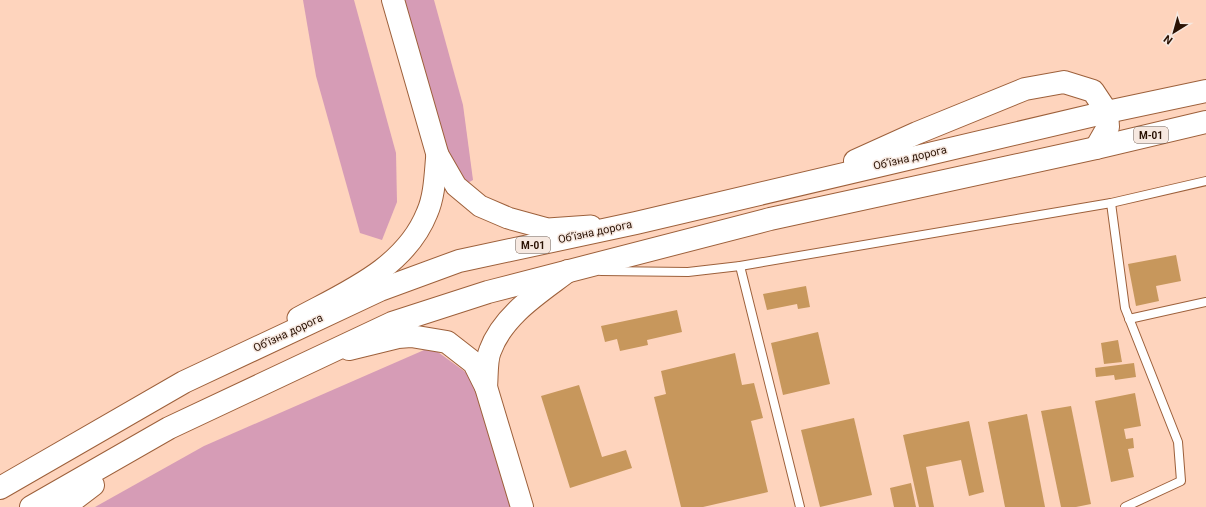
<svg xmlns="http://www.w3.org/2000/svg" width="1206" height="507" font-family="Roboto,sans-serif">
  <rect width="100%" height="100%" fill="#fed4bd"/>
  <g fill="#d69cb6">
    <path d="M303,0h51l42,153 1,49 -15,38 -22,-7 -44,-157z"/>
    <path d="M384,0h50l29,105 10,75 -18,10z"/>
    <path d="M431,347l55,40 36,120h-427l109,-61z"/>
  </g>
  <g fill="#c7975c">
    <path d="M1176,255l5,26 -25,5 3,15 -23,5 -8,-42z"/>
    <path d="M806,286l4,21 -12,2 -1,-5 -30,6 -4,-16z"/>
    <path d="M677,310l5,22 -35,8 1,5 -28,6 -3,-12 -12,3 -4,-16z"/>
    <path d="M818,332l12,52 -47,11 -12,-52z"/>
    <path d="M1118,340l4,22 -18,2 -3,-21z"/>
    <path d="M735,353l7,32 12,-2 9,35 -12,3 17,71 -65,15h-22l-27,-110 12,-3 -5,-23z"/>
    <path d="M1134,363l2,14 -21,3 -1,-5 -18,2 -1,-9z"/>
    <path d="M579,385l23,72 24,-7 6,18 -62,20 -29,-92z"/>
    <path d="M1135,393l6,33 -17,3 2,10 7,-1 1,10 -6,1 6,28 -23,5 -16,-81z"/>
    <path d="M1071,406l20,98 -15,3h-15l-20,-96z"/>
    <path d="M1027,414l18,93h-40l-17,-85z"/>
    <path d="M854,418l18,77 -52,12 -19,-77z"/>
    <path d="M969,421l15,71 -15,4 -8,-36 -35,7 8,40h-15l-16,-72z"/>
    <path d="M911,483l5,24h-22l-4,-19z"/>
  </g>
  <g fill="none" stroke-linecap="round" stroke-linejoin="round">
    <defs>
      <g id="service">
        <path d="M1111,203l95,-22"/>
        <path d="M740,266l60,241"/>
        <path d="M601,271l87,1 52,-6 371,-63 14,105 53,134 3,39 -56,26"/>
        <path d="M1129,319l77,-17"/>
      </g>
      <g id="tertiary">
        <path d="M437,153l19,33 24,20 28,12 40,11 43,-3"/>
        <path d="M298,318c48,-26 107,-50 129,-105 8,-18 8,-40 10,-60"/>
      </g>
      <g id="secondary">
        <path d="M393,0l44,153"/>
        <path d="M349,349l49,-12 13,-1 36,6 27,21 12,24 36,120"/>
        <path d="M486,387c1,-10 0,-27 4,-36 13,-36 49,-58 78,-80"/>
      </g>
      <g id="trunk">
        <path d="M855,161l62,-28 108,-44 39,-7 29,9 14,21 1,15 -12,21"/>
        <path d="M0,488l184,-106 196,-92 79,-29 177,-38 471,-111 99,-21"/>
        <path d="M31,507l138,-79 223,-105 96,-31 282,-73 326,-71 110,-26"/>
        <path d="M64,507l29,-22"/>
      </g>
    </defs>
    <use href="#service" stroke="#9d603b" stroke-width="10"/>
    <use href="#tertiary" stroke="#9d603b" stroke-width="23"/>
    <use href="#secondary" stroke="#9d603b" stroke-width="24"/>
    <use href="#trunk" stroke="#9d603b" stroke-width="24"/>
    <use href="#service" stroke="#fff" stroke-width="8"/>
    <use href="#tertiary" stroke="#fff" stroke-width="21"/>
    <use href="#secondary" stroke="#fff" stroke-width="22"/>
    <use href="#trunk" stroke="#fff" stroke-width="22"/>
  </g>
  <g text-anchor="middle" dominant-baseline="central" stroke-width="3" stroke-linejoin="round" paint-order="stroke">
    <g fill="#f6e8e0" stroke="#675246" stroke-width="1">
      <rect x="1134" y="127" width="34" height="16" rx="3"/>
      <rect x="516" y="237" width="34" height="16" rx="3"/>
    </g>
    <g font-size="10" font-weight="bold" fill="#2a1204">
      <text x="1151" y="135">М-01</text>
      <text x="533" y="245">М-01</text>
    </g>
    <g font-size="11" fill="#2a1204" stroke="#f6e8e0">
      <text transform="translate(910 158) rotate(-13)">Обʼїзна дорога</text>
      <text transform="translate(595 232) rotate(-12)">Обʼїзна дорога</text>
      <text transform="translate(288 333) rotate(-25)">Обʼїзна дорога</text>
    </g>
  </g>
  <g transform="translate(1174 32) rotate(217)" stroke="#f6e8e0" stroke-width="3" paint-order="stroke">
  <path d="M0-3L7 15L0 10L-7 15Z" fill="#2a1204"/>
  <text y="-6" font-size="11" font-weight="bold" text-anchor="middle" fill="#2a1204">N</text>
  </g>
</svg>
